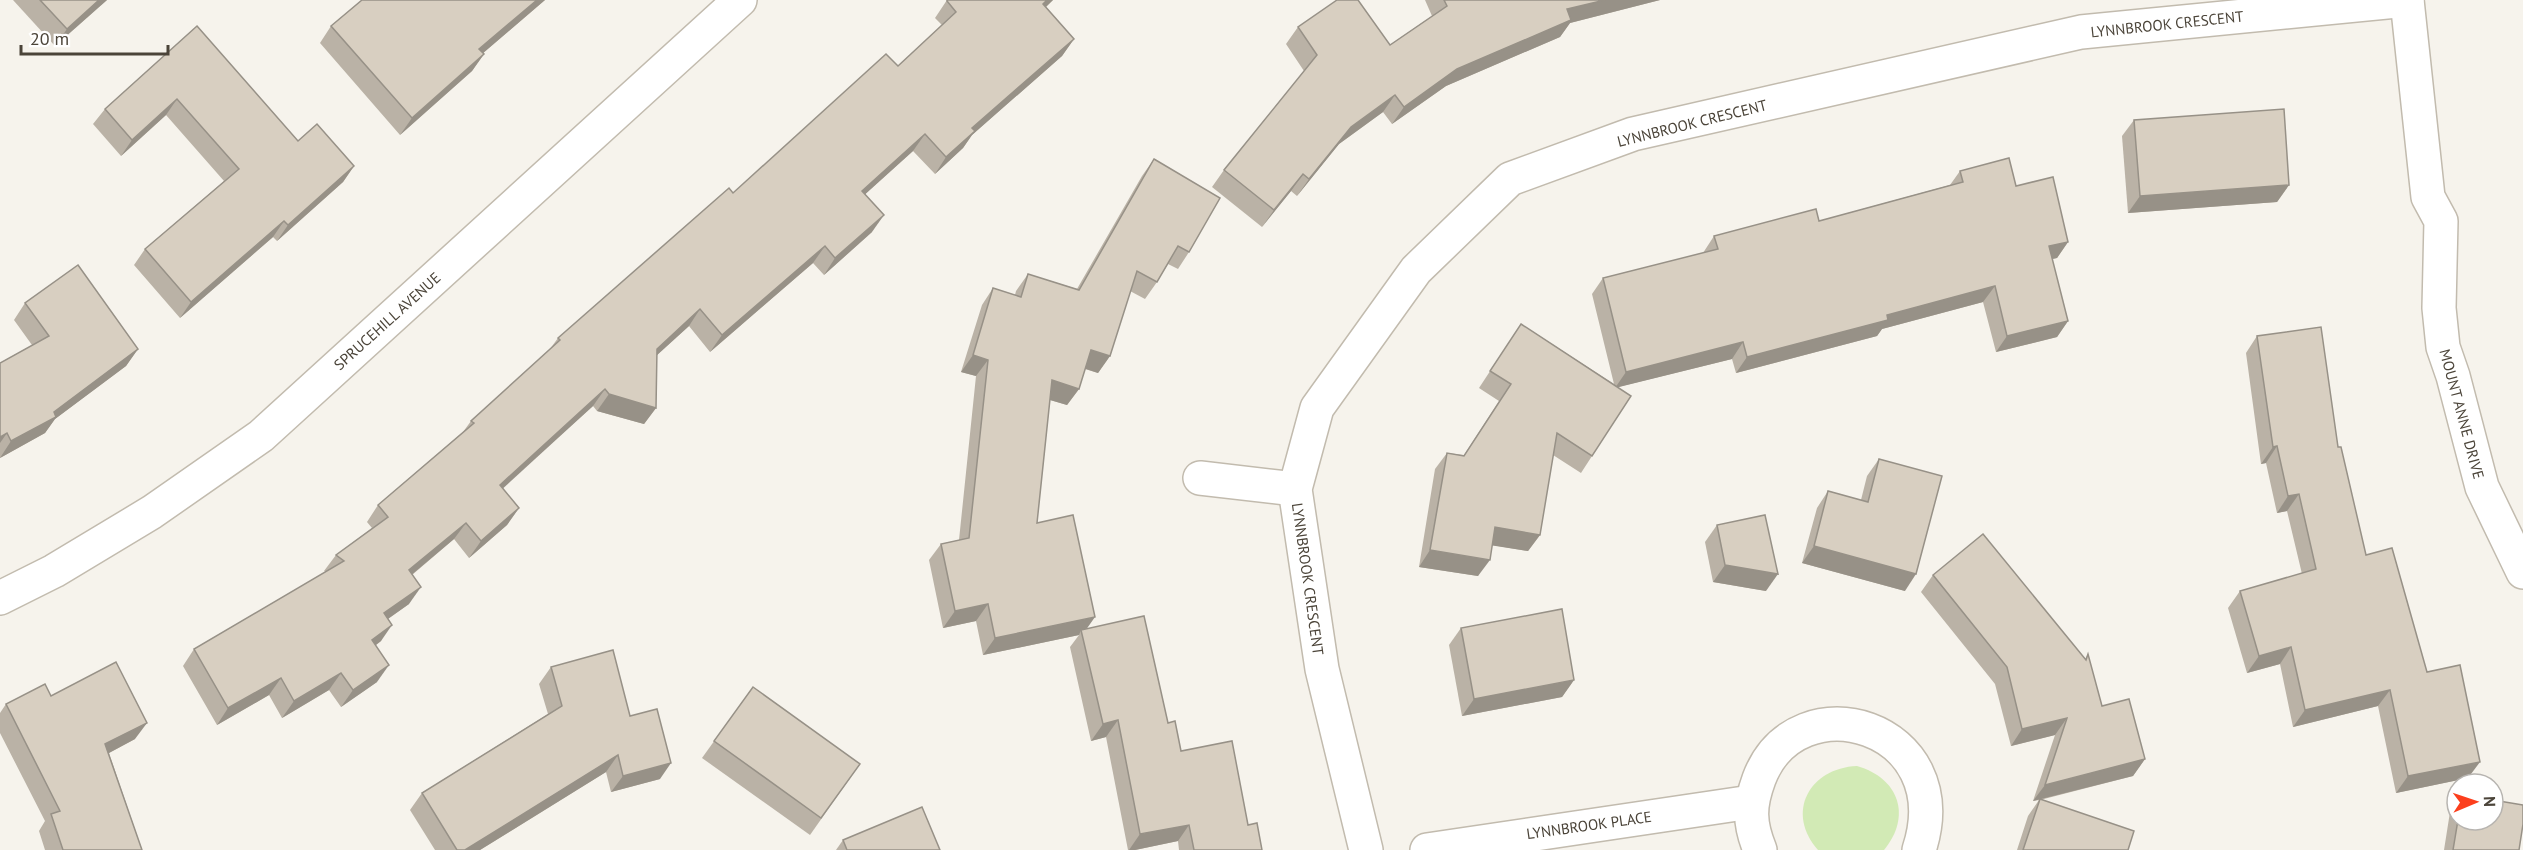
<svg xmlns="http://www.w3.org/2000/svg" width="2523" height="850" font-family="'PT Sans',sans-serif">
  <rect width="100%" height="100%" fill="#f6f3ec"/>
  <path fill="#d2eab5" d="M1857,766c42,12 55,50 27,84h-66c-33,-37 -9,-82 39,-84z"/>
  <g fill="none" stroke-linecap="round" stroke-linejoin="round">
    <defs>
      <g id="street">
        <path d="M2407,0l21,197 13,24 -2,87 4,39 10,29 29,111 41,85"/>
        <path d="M1200,478l95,11"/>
        <path d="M0,598l54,-27 98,-59 109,-76 479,-436"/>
        <path d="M1366,850l-44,-181 -27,-180 22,-81 99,-138 94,-91 123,-45 448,-102 326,-32"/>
        <path d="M1427,850l324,-48"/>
        <path d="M1760,850c-11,-27 -11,-44 -1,-71 38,-101 201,-54 160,71"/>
      </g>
    </defs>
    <use href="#street" stroke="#c2bbae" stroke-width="36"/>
    <use href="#street" stroke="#fff" stroke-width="33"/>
  </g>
  <g fill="#bab2a6">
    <path d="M13,0h94l-52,46z"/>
    <path d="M362,0h183l-62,53 1,1 -12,17 -72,64 -80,-92 11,-17z"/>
    <path d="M947,0h106l-7,7 28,32 -12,17 -90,79 -9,13 -28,26 -22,-23 -48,43 7,38 -48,43 -11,-12 -103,89 -21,-26 -32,29 -1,53 -12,16 -47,-13 -4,-5 -91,82 17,20 -12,17 -38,33 -15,-19 -42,36 -3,29 -21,15 -7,22 -5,4 1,37 -36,25 -12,-17 -47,28 -13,-23 -52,30 -34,-59 11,-17 132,-77 -2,-1 12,-16 36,-27 -5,-6 11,-17 85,-73 8,-11 79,-72 8,-11 175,-145 165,-127 44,-41 -7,-7z"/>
    <path d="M1425,0h235l-90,23 -10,14 -114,49 -54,38 -9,-12 -44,32 -42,52 -6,-5 -29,36 -50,-40 12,-17 80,-99 -18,-27 12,-17 92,18 42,-29z"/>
    <path d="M197,26l101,115 56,25 -11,16 -66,59 -4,-4 -93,81 -46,-53 11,-16 79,-68 -58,-66 -45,41 -28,-32 12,-15z"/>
    <path d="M2134,120l155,65 -12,17 -149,11 -6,-77z"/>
    <path d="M1154,159l35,93 -11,17 -10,-5 -11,18 -12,17 -15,-8 -20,65 -12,17 -13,-4 -6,20 -12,16 -17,-5 -13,123 49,106 82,94 13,28 67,74 14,25h-83l-1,-9 -43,9h-7l-22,-113 -15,4 -21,-94 9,-12 -96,20 -7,-34 -33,7 -14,-68 12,-16 18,-4 17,-164 -15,-4 21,-67 11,-17 22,7 1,-4 12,-17 49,15 65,-113z"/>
    <path d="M1960,171l56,15 52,56 -11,16 -5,1 16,62 -11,16 -61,15 -13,-50 -101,27 -5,7 -141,37 -4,-14 -114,28 -26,69 -11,17 -28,-18 -13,80 -12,16 -36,-6 -14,31 -59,-9 16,-98 12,-16 17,2 35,-54 -20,-13 42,-64 93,60 -22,-90 11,-16 100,-25 11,-17 105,-15 131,-36z"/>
    <path d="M25,303l113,46 -12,17 -71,53 -10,14 -45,25v-95l32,-18 -18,-25z"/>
    <path d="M2257,336l81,111 28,108 61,117 41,106 -72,15 -18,-87 -85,21 -13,-63 -33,9 -19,-65 12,-17 62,-17 -15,-63 -10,2 -11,-50 -5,1 -15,-111z"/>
    <path d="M1879,459l26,132 -103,-28 15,-55 11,-17 33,9 6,-24z"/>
    <path d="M1717,525l49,66 -53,-9 -8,-40z"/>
    <path d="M1933,575l152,84 3,-5 14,52 43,53 -12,17 -93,24 88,50h-111l11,-34 11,-16 -6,1 22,-66 -44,11 -16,-62 -74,-92z"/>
    <path d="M1461,628l113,52 -12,17 -100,19 -13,-71z"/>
    <path d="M551,667l79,49 30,63 -49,13 -5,-20 -126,78h-45l-25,-40 12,-17 126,-79 -9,-30z"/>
    <path d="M753,687l107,77 -50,71 -108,-77z"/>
    <path d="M51,696l84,43 -26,14 33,97h-97l-6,-19 6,-10 -45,-88v-20l6,-9z"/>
    <path d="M2457,802v18h36l26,30h-75l6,-38z"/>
    <path d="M843,840l97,10h-104z"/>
  </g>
  <g fill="#979187">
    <path d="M99,0h8l-52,46 12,-17z"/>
    <path d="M537,0h8l-77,66 11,-17z"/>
    <path d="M1047,0h6l-22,21 12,-17z"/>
    <path d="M1605,0h55l-90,23 -10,14 -114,49 -54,38 12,-17 53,-38 110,-60z"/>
    <path d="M1074,39l-12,17 -90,79 -9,13 -28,26 11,-17 26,-29z"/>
    <path d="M484,54l-12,17 -72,64 12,-17z"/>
    <path d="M1395,95l-12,17 -44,32 -42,52 12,-17 42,-52z"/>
    <path d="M177,99l-11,16 -45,41 11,-16z"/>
    <path d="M925,134l-12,17 -63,57 12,-17z"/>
    <path d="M354,166l-11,16 -66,59 11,-16z"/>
    <path d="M1303,174l-12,17 -29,36 12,-17z"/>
    <path d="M2289,185l-12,17 -149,11 12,-17z"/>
    <path d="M884,215l-12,17 -48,43 11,-17z"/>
    <path d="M284,221l-11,16 -93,81 11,-16z"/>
    <path d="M2068,242l-11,16 -19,4 11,-16z"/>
    <path d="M825,246l-12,17 -103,89 12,-17z"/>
    <path d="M1995,286l-12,16 -101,27 -5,7 -141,37 11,-16 140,-42z"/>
    <path d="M700,309l-11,17 -44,40 12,-17z"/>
    <path d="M2068,321l-11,16 -61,15 11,-16z"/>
    <path d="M1743,342l-11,17 -117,29 11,-16z"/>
    <path d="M138,349l-12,17 -71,53 -10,14 -45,25 11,-17z"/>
    <path d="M1091,350l19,6 -12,17 -18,-6z"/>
    <path d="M973,355l15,5 -12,16 -15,-4z"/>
    <path d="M1052,380l27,9 -12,16 -27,-8z"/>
    <path d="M605,389l-12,17 -105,96 12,-17z"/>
    <path d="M609,394l47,14 -12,16 -47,-13z"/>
    <path d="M7,433l-7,10v-6z"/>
    <path d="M2277,446l-11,17 -5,1 12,-17z"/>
    <path d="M2299,494l-12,17 -10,2 11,-17z"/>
    <path d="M519,508l-12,17 -38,33 12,-17z"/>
    <path d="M466,523l-12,16 -57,48 12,-17z"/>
    <path d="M1495,527l45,8 -12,16 -45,-7z"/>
    <path d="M1814,546l102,28 -11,17 -103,-28z"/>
    <path d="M1430,550l60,10 -12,16 -59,-9z"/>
    <path d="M1725,565l53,9 -12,17 -53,-9z"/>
    <path d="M421,587l-12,17 -37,26 12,-17z"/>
    <path d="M988,604l-12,17 -33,7 12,-17z"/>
    <path d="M1095,617l-12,17 -2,-4 -2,5 -96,20 12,-17z"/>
    <path d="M392,625l-11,16 -21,16 12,-17z"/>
    <path d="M2291,647l-11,17 -33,9 12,-17z"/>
    <path d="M389,665l-12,17 -36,25 12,-17z"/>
    <path d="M341,673l-12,17 -47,28 12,-17z"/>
    <path d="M281,678l-12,17 -52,30 11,-17z"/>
    <path d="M1574,680l-12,17 -100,19 12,-17z"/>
    <path d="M2390,690l-12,16 -85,21 12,-17z"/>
    <path d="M2067,718l-12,17 -44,11 11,-17z"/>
    <path d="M1118,720l-12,17 -15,4 12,-17z"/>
    <path d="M147,723l-12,16 -41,22 11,-17z"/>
    <path d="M618,755l-12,17 -126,78h-15z"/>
    <path d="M2145,759l-12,17 -100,25 12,-16z"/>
    <path d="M2480,762l-12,16 -72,15 12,-17z"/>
    <path d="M671,763l-11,16 -49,13 12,-16z"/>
    <path d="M1189,825l-11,16 -43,9h-6l11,-16z"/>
  </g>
  <g fill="#d8cfc1" stroke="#979187" stroke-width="1.5">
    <path d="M40,0h59l-32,29z"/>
    <path d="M362,0h175l-58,49 5,5 -72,64 -81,-92z"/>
    <path d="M947,0h100l-4,4 31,35 -102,89 3,3 -29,26 -21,-23 -63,57 22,24 -49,43 -10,-12 -103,89 -22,-26 -43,40 -1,59 -47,-14 -4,-5 -105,96 19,23 -38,33 -15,-18 -57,47 12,17 -37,26 8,12 -20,15 17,25 -36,25 -12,-17 -47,28 -13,-23 -53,30 -34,-59 150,-88 -8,-6 52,-38 -10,-12 96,-82 -3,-2 89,-81 -2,-2 171,-150 4,5 153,-139 12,12 58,-54 -9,-11z"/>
    <path d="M1337,0h21l32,45 57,-39 -3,-6h161l-38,9 4,11 -114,49 -53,38 -9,-12 -44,32 -42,52 -6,-5 -29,36 -50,-40 93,-115 -19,-28z"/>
    <path d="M197,26l101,115 19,-17 37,42 -66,59 -4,-4 -93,81 -46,-53 94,-80 -62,-70 -45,41 -27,-31z"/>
    <path d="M2284,109l5,76 -149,11 -6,-76z"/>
    <path d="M2009,158l7,28 37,-9 15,65 -19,4 19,75 -61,15 -12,-50 -108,29 1,5 -141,37 -4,-15 -117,30 -23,-94 115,-29 -4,-13 102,-27 3,12 144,-39 -3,-11z"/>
    <path d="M1154,159l66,39 -31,54 -11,-6 -21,36 -20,-11 -27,85 -19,-6 -12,39 -27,-9 -15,143 36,-8 22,102 -100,21 -7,-34 -33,7 -14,-67 28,-6 19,-178 -15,-5 20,-67 28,9 7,-23 51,16z"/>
    <path d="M78,265l60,84 -84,63 2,5 -45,24 -4,-8 -7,4v-74l49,-27 -24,-33z"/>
    <path d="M1521,324l110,72 -39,60 -35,-23 -17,102 -45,-8 -5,33 -60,-10 17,-97 17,3 47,-72 -21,-13z"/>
    <path d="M2321,327l17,120h3l25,108 26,-7 35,124 33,-7 20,97 -72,14 -18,-86 -85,20 -14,-63 -32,9 -19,-65 76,-22 -17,-75 -11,2 -11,-50 -4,1 -16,-111z"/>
    <path d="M1879,459l63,17 -26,98 -102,-28 14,-55 40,11z"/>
    <path d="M1765,515l13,59 -53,-9 -8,-40z"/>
    <path d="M1983,534l103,126 2,-6 14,52 27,-7 16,60 -100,26 22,-67 -45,11 -15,-62 -74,-92z"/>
    <path d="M1562,609l12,71 -100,19 -13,-71z"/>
    <path d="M1144,616l24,107 7,-2 6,30 51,-10 16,84 9,-2 5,27h-68l-5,-25 -49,9 -22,-114 -15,4 -22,-94z"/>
    <path d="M613,650l17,66 27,-7 14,54 -48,13 -5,-21 -153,95h-8l-35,-57 140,-87 -11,-39z"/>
    <path d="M116,662l31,61 -42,21 37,106h-79l-12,-36 9,-3 -54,-107 39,-20 6,12z"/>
    <path d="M753,687l107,77 -39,54 -107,-77z"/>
    <path d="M2040,799l94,32 -6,19h-105z"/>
    <path d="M2493,800l30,5v19l-4,26h-66l5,-30h35z"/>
    <path d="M922,807l18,43h-93l-4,-10z"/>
  </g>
  <g text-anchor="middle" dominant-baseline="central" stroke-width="5" stroke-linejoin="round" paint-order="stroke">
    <g font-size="15" fill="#4b4439" stroke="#fff">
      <text transform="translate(2167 24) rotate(-6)">LYNNBROOK CRESCENT</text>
      <text transform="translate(1692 123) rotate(-14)">LYNNBROOK CRESCENT</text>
      <text transform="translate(387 321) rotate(-42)">SPRUCEHILL AVENUE</text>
      <text transform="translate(2462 414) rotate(75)">MOUNT ANNE DRIVE</text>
      <text transform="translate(1308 579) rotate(82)">LYNNBROOK CRESCENT</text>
      <text transform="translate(1589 825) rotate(-8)">LYNNBROOK PLACE</text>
    </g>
  </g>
  <g transform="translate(2475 802) rotate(88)"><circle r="28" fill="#ffffff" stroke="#b7b4b0" stroke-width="1.5"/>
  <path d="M0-4.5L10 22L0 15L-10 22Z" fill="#fc3f1d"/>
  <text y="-9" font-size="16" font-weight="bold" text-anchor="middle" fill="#4b4439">N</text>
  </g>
  <path d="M21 45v9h147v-9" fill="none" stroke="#4b4439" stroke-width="3"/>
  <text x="30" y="45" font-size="18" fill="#4b4439" stroke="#ffffff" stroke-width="4.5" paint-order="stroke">20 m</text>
</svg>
